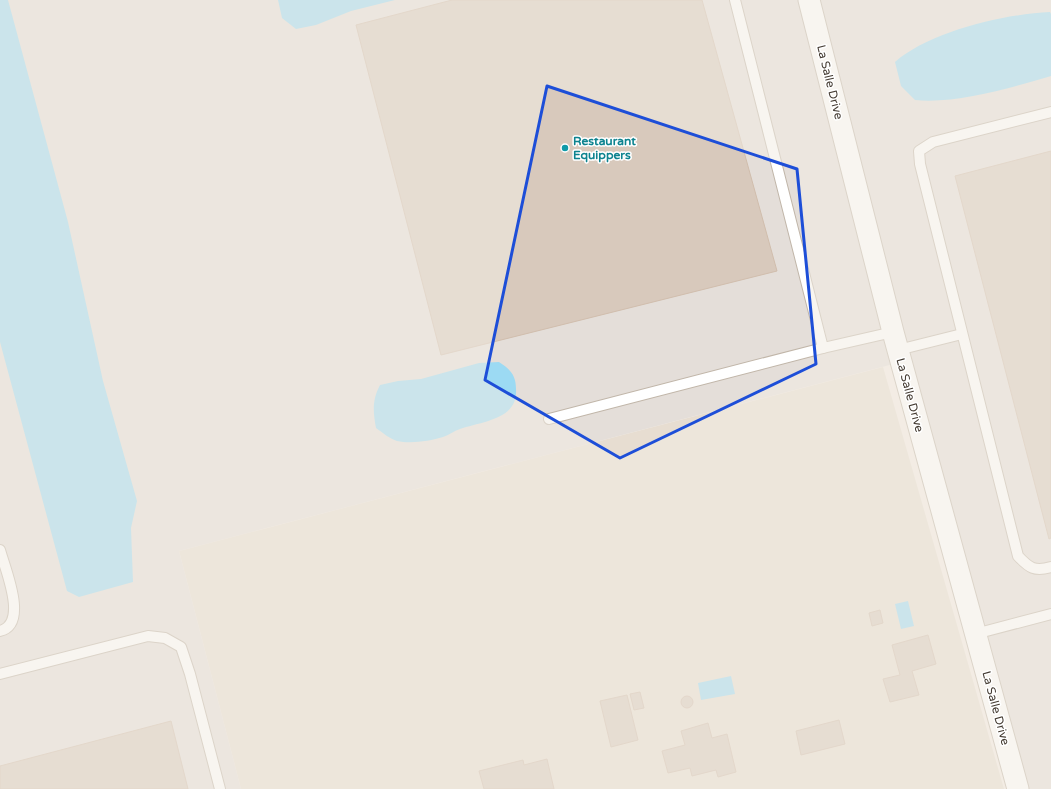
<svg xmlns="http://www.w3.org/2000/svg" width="1051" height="789" font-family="'Varela Round',sans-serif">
  <rect width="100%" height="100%" fill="#f3ece4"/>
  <path fill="#e7ddd1" d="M883,367l121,422h-763l-62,-238z"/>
  <path fill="#e4ded9" d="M0,0h1051v789h-33l-117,-427 -722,189 62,238h-241z"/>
  <g fill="#9cdaf3">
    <path d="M0,0h8l60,222 35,159 34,120 -6,27 2,54 -54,15 -12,-6 -67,-249z"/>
    <path d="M278,0h117l-44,11 -35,14 -20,4 -14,-11z"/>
    <path d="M1050,12l1,2v62c-41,12 -94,28 -136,24l-14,-14 -6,-24c34,-30 109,-48 155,-50z"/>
    <path d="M499,362c11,7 17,13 17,27 2,31 -34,32 -56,40 -6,2 -11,6 -17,8 -13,4 -32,7 -46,4 -7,-2 -14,-8 -21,-13 -3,-16 -4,-28 4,-43l18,-4 23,-2 58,-16z"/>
    <path d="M908,601l6,25 -13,3 -6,-25z"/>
    <path d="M731,676l4,18 -34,6 -3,-17z"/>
  </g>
  <g fill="#d8c9bc" stroke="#d0bdac">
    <path d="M452,0h250l75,271 -336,84 -85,-330z"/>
    <path d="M1051,151v387l-2,1 -94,-363z"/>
    <path d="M880,610l3,13 -11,3 -3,-13z"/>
    <path d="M928,635l8,29 -24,7 7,24 -29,7 -7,-23 17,-4 -8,-30z"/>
    <path d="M640,692l4,16 -10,2 -4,-16z"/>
    <path d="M627,695l11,45 -27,7 -11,-46z"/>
    <circle cx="687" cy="702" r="6"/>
    <path d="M839,720l6,24 -44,11 -5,-24z"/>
    <path d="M171,721l17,68h-188v-23z"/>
    <path d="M708,723l4,15 15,-4 9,38 -18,5 -2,-7 -24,6 -2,-8 -22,5 -6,-22 23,-6 -4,-14z"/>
    <path d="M547,759l7,30h-70l-5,-18 44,-11 1,5z"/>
  </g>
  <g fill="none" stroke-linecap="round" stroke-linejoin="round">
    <defs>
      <g id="lane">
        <path d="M735,0l88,348 70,-16"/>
        <path d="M1051,112l-118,30 -14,9 1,13 98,392c11,12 17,16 33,11"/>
        <path d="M898,350l64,-16"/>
        <path d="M549,419l274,-71"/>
        <path d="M0,550c5,19 29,74 0,81"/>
        <path d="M975,634l76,-20"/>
        <path d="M0,674l148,-38 17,2 16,9 9,27 30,115"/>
      </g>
      <path id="street" d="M809,0l84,332 125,457"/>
    </defs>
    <use href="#lane" stroke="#c1b6a9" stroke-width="12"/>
    <use href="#street" stroke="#c1b6a9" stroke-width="23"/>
    <use href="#lane" stroke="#fff" stroke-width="10"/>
    <use href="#street" stroke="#fff" stroke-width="21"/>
  </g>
  <path d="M0 0H1051V789H0ZM547,86l250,83 19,195 -196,94 -135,-78z" fill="#f3ece4" fill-opacity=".55" fill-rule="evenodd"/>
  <path fill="none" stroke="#1d4ed8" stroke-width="3" stroke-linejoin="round" d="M547,86l250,83 19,195 -196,94 -135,-78z"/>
  <circle fill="#0f9aa8" stroke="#fff" stroke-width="1.5" cx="565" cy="148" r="4"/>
  <g text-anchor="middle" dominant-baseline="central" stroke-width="3" stroke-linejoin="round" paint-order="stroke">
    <g font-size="12" fill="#453c33" stroke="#fff">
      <text transform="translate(830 82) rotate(76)">La Salle Drive</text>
      <text transform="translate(910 395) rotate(75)">La Salle Drive</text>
      <text transform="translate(996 708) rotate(75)">La Salle Drive</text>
    </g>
    <g font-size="12" font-weight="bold" fill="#0d838f" stroke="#fff" text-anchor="start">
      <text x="573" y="141">Restaurant<tspan x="573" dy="14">Equippers</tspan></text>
    </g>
  </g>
</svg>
